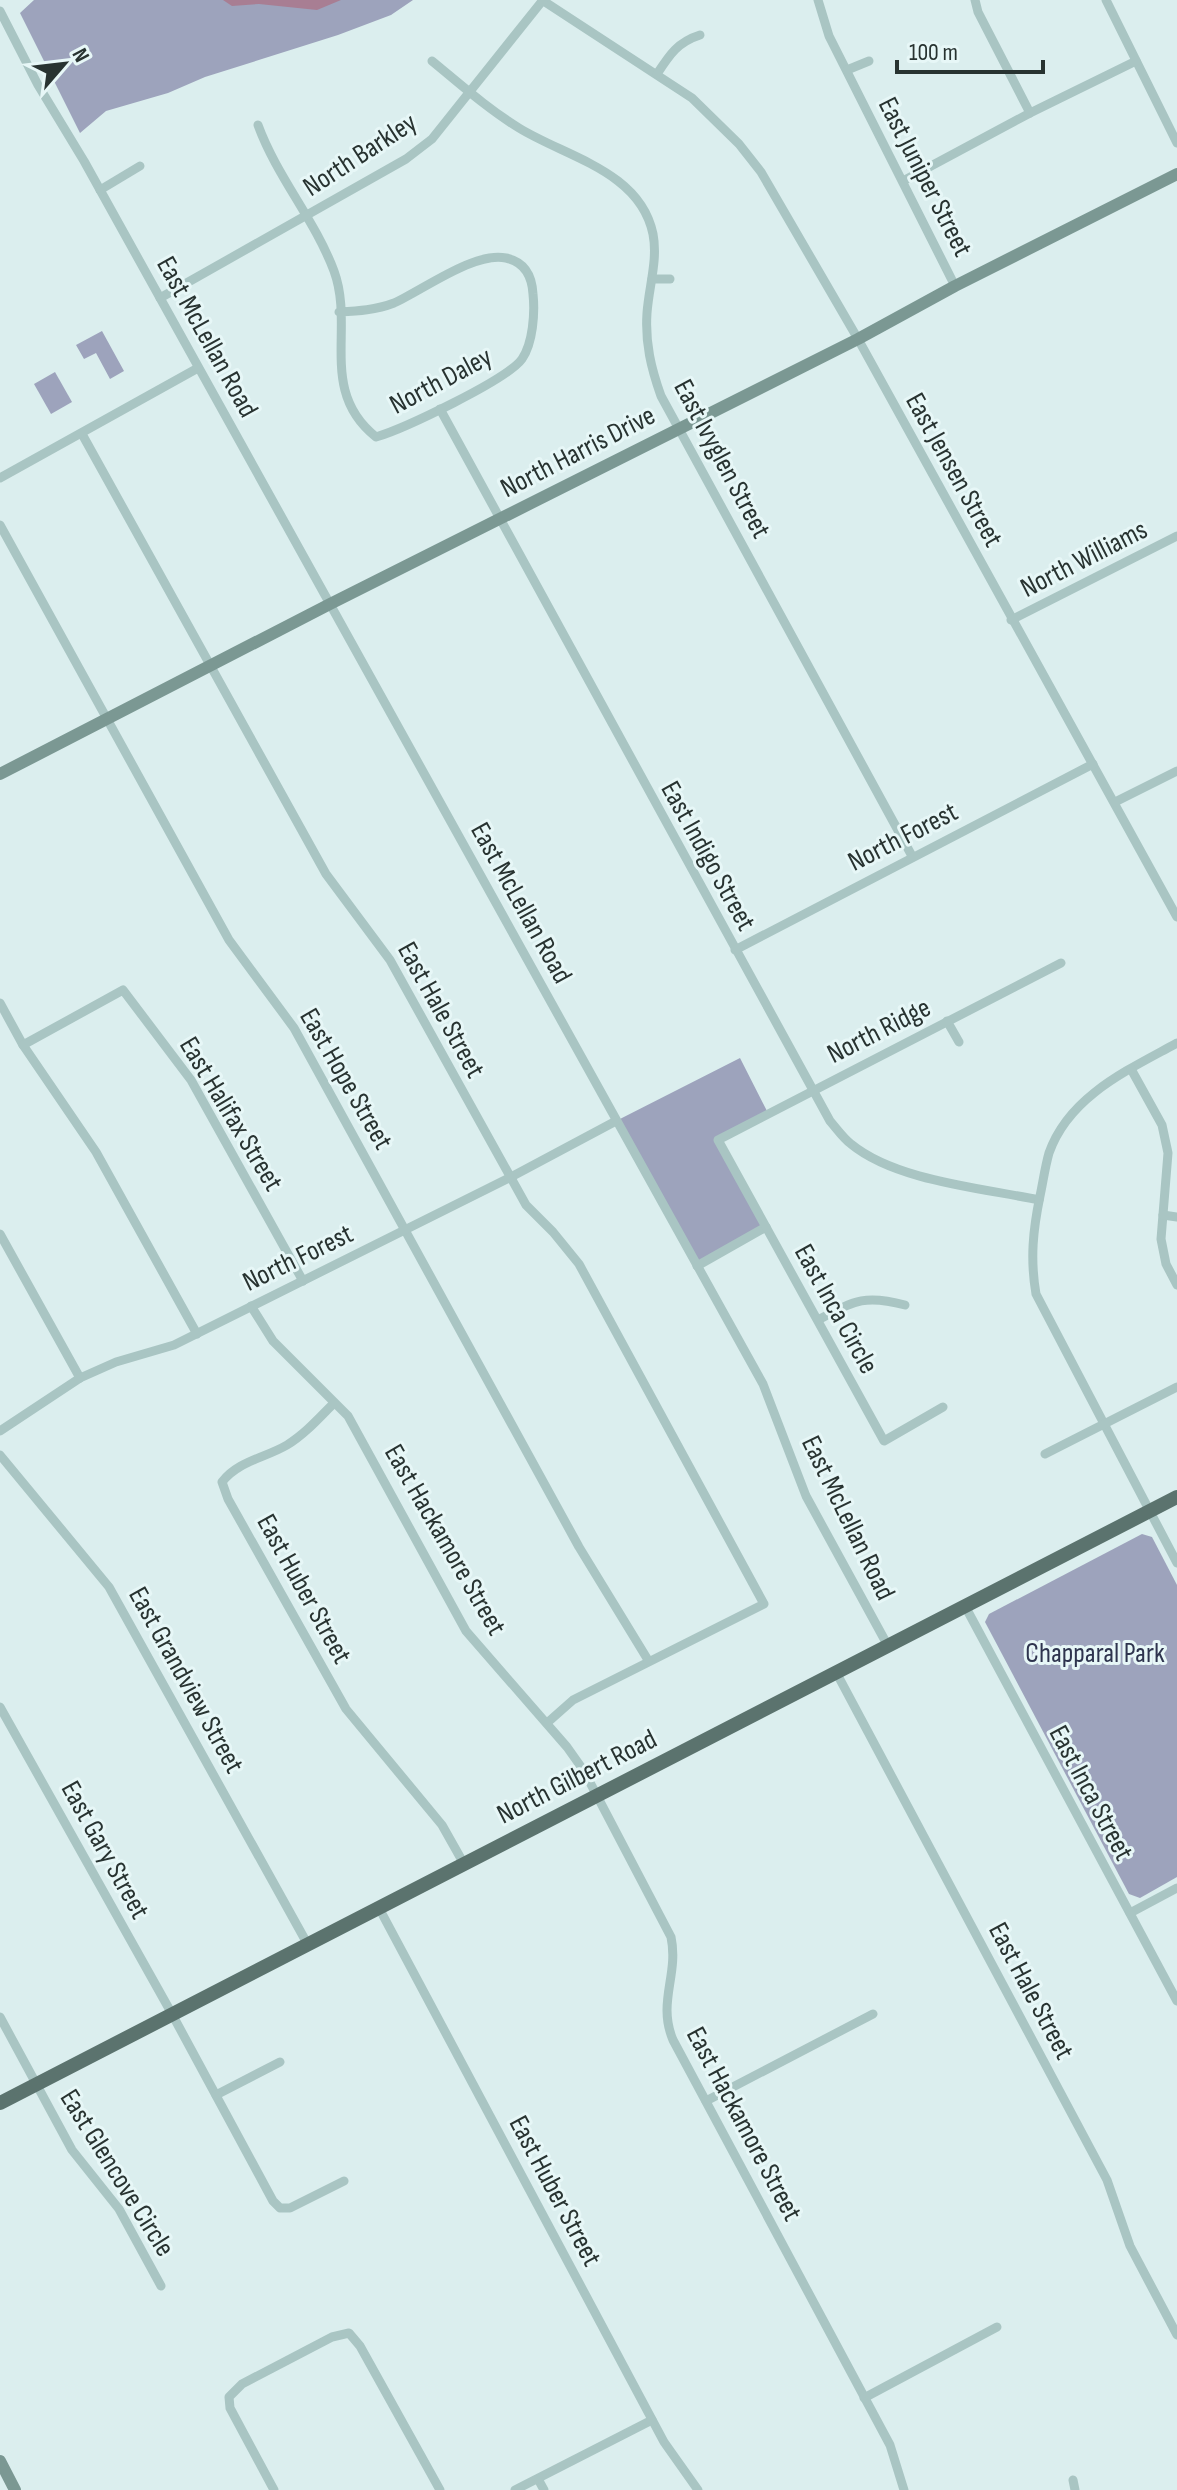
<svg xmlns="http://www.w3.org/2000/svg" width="1177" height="2490" font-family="'Sofia Sans Condensed',sans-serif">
  <rect width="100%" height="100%" fill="#dbeeee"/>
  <g fill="#9da3bc">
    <path d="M34,0h379l-22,15 -53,20 -133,42 -37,16 -62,18 -26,22 -60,-120z"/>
    <path d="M102,331l22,40 -14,8 -14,-26 -12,6 -8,-14z"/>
    <path d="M55,372l17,30 -21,12 -17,-30z"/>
    <path d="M740,1058l28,55 -50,27 48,87 -69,39 -81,-145z"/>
    <path d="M1142,1534l10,3 25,48v292l-37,21 -11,-4 -144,-272 4,-8z"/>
  </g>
  <path fill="#a87e93" d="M223,0h118l-24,10 -58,-6 -27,2z"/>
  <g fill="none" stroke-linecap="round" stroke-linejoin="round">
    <g stroke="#a9c5c3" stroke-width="9">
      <path d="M542,0l150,98 47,46 22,28 97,167 319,578"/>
      <path d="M818,0l11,36 126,250"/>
      <path d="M975,0l3,12 52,101"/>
      <path d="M1106,0l71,143"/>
      <path d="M0,11l38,74 46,76 679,1223 43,112 82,150"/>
      <path d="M432,61c28,23 56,48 87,67 47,29 121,43 134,106 5,26 -4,52 -6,79 -2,30 4,55 14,83l251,460"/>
      <path d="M847,70l22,-9"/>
      <path d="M657,74c13,-20 21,-32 43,-39"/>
      <path d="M258,125c19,52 57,95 76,146 21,57 -16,120 42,166 27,-8 131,-57 146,-78 11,-16 13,-46 11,-65 -1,-18 -8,-32 -27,-36 -31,-7 -83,32 -112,45 -18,7 -36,8 -55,9"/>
      <path d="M903,181l127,-68 106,-52"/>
      <path d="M100,190l40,-24"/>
      <path d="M652,279h18"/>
      <path d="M160,298l246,-139 26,-20 111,-139"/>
      <path d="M440,409l390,712c7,8 13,17 21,23 45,37 131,44 188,56"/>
      <path d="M82,434l244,440 64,86 136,245 27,27 26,32 185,340 -191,96 -26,23"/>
      <path d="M0,478l198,-110"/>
      <path d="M0,525l229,415 65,88 285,519 69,113"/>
      <path d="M1011,620l166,-84"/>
      <path d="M1115,802l62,-31"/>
      <path d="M735,950l358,-186"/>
      <path d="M0,1003l23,42 73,107 101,182"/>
      <path d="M947,1021l12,21"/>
      <path d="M1177,1043c-49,27 -108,53 -128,110 -4,14 -6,29 -9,43 -7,34 -10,63 -4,98l141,269"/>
      <path d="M23,1045l100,-55 68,90 112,201"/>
      <path d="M1131,1069l31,56 6,28 -7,86 5,25 11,21"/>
      <path d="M1163,1215l14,2"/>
      <path d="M0,1234l80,144"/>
      <path d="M697,1266l69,-39"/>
      <path d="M251,1306l22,35 75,75 118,215 101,116 17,24 87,166c8,38 -14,65 2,103l217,405 14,45"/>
      <path d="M818,1320c36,-19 46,-26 87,-15"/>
      <path d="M334,1403c-15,15 -29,31 -47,42 -22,13 -49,16 -65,37l6,17 118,210 96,116 22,39"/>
      <path d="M943,1407l-59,34 -166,-301 343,-177"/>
      <path d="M0,1431l80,-53 36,-16 58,-17 335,-167 107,-57"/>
      <path d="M1045,1454l132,-67"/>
      <path d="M0,1455l109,132 199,358"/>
      <path d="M965,1606l212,395"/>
      <path d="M836,1672l271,508 23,66 47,89"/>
      <path d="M0,1707l172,307 101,187 7,7h10l54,-27"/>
      <path d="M379,1908l285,534 34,48"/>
      <path d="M1130,1913l47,-25"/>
      <path d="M0,2017l72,133 47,59 42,77"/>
      <path d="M216,2095l64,-33"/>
      <path d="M706,2101l167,-87"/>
      <path d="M864,2398l133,-71"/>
      <path d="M538,2479l6,11"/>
      <path d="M1073,2480l2,10"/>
      <path d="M274,2490l-44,-82 -1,-11 13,-13 90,-47 17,-4 11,13 80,144"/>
      <path d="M515,2490l137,-70"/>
    </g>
    <g stroke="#7b9893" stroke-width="12">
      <path d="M0,774l330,-170 528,-265 97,-53 222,-112"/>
      <path d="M0,2461l15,29"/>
    </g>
    <path stroke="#5b736e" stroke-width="14" d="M0,2103l1177,-606"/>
  </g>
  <g text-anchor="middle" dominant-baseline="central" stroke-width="6" stroke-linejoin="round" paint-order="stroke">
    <g font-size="28" fill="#283331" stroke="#e7f7f7">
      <text transform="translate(360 155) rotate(-33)">North Barkley</text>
      <text transform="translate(925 177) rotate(63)">East Juniper Street</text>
      <text transform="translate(207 337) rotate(61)">East McLellan Road</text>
      <text transform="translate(441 381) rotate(-28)">North Daley</text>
      <text transform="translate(578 452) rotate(-27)">North Harris Drive</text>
      <text transform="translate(722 459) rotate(62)">East Ivyglen Street</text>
      <text transform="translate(954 470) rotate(61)">East Jensen Street</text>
      <text transform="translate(1084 559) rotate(-27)">North Williams</text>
      <text transform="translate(903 837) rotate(-27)">North Forest</text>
      <text transform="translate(708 856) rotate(61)">East Indigo Street</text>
      <text transform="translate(521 903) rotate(61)">East McLellan Road</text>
      <text transform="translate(441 1010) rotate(61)">East Hale Street</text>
      <text transform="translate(879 1031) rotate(-27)">North Ridge</text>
      <text transform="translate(346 1079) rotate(60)">East Hope Street</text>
      <text transform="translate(231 1114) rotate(59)">East Halifax Street</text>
      <text transform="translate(298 1258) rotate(-26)">North Forest</text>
      <text transform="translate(836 1309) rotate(61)">East Inca Circle</text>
      <text transform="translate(848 1518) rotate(64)">East McLellan Road</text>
      <text transform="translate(445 1540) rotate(60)">East Hackamore Street</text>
      <text transform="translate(304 1589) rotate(61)">East Huber Street</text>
      <text transform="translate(186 1680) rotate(61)">East Grandview Street</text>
      <text transform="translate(577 1777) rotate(-27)">North Gilbert Road</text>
      <text transform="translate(1091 1793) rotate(62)">East Inca Street</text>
      <text transform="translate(105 1850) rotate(61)">East Gary Street</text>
      <text transform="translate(1031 1991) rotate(62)">East Hale Street</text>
      <text transform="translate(744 2124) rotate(62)">East Hackamore Street</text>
      <text transform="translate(117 2173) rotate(58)">East Glencove Circle</text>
      <text transform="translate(555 2191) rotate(62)">East Huber Street</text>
    </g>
    <g font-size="28" fill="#2e344e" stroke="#e7f7f7">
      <text x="1095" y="1653">Chapparal Park</text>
    </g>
  </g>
  <g transform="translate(64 64) rotate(62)" stroke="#e7f7f7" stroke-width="6" paint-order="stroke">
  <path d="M0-6L14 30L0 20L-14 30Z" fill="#283331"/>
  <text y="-12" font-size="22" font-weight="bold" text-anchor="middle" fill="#283331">N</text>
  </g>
  <path d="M897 60v12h146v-12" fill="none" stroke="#283331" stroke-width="4"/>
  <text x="909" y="60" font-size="24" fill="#283331" stroke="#e7f7f7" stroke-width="6" paint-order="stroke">100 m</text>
</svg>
